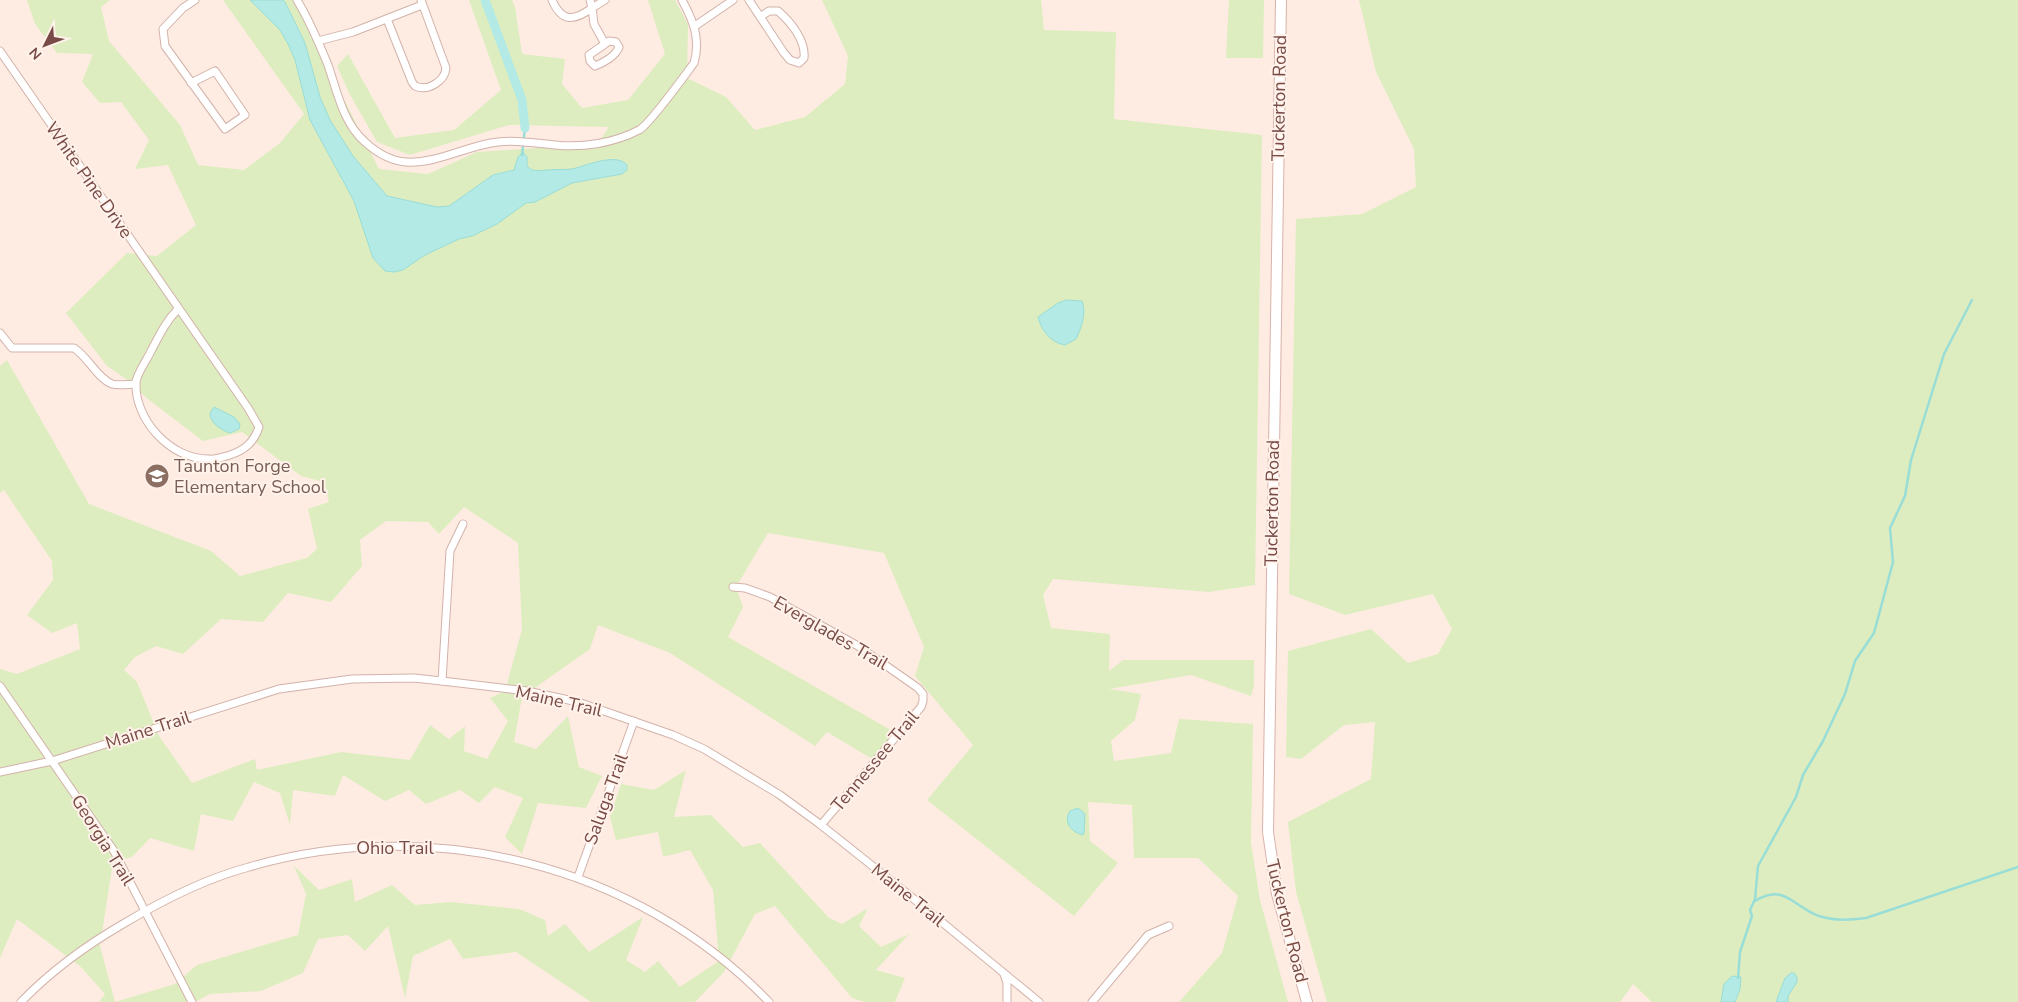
<svg xmlns="http://www.w3.org/2000/svg" width="2018" height="1002" font-family="'Nunito Sans',sans-serif">
  <rect width="100%" height="100%" fill="#feece2"/>
  <g fill="#ddedbf" fill-rule="evenodd">
    <path d="M27,0h83l-9,7 8,34 71,84 18,40 46,5 36,-27 24,-29 -81,-114h71l85,169 49,5 49,-22 120,-8 12,-17 -100,-2 -99,30 -33,-13 -28,-49 -12,-27 11,-12 47,84 59,-8 47,-40 -32,-90h43l3,7 7,47 43,5 -3,25 20,24 46,-8 37,-46 -17,-54h27l13,24 -1,54 39,19 29,33 50,-13 40,-33 3,-28 -26,-56h219l3,30 72,2 -2,87 148,16 -7,450 -46,7 -156,-13 -10,16 8,33 59,6 -1,37 14,-11h131v26l-3,10 -60,-21 -82,14 32,5 -6,26 -24,21 3,20 57,-8 8,-34 74,5 -2,119 9,57 28,102h-109l43,-49 16,-57 -40,-38h-64l-2,-53 -44,-3 2,39 28,22 -44,53 -147,-116 46,-55 -58,-69 9,-29 -40,-94 -116,-20 -32,54 7,20 -15,30 168,96 -22,27 -47,-28 -12,14 -145,-93 -72,-28 -8,24 -68,48 -8,45 22,7 32,-33 11,51 23,9 -16,32 -48,-5 -16,51 -17,-17 18,-39 -28,-11 -16,16 -19,-13 -34,14 -17,-14 -24,11 -42,-26 -8,21 -42,-6 -3,35 -10,-32 -26,-11 -21,39 -32,-7 -7,37 -44,-13 -18,19 -19,5 -13,84 15,56 60,-18 22,-19 101,-30 8,-41 -12,-28 25,24 33,-11 3,23 37,-17 23,20 35,-3 69,7 26,11 3,16 17,-12 24,28 54,-35 -17,43 19,12 13,-11 22,26 39,-26 -6,-71 -23,-40 -27,7 -5,-25 -42,8 -6,-23 11,-33 33,6 32,-20 -12,47 37,-2 32,32 17,-4 69,75 13,6 26,-16 -9,18 22,21 28,-13 -33,36 29,8 -10,24h-30l-13,-4 -77,-92 -20,8 -31,58 -29,30h-104l-75,-50 -53,7 -13,-20 -37,17 -8,42 -17,-72 -23,25 -17,-16 -30,4 -15,34 -42,18 -51,3 -15,8h-96l6,-8 -24,-27 -64,-48 -17,39v-289l17,5 63,-25 -3,-26 -25,10 -25,-18 26,-35 -1,-19 -48,-71 -4,3v-127l7,-6 82,144 122,47 29,25 67,-18 10,-9 -9,-40 21,-7 -5,-20 -23,-6 -59,-44 -39,9 -54,-41 -23,-21 -19,-13 -41,-53 61,-60 30,3 39,-31 -28,-60 -33,4 14,-29 -28,-38 -21,1 -18,-21 11,-28 -36,-1 -22,-29zM464,507l54,36 4,86 -17,62 -15,7 18,23 -21,38 -23,-8 1,-25 -16,13 -19,-14 -20,35 -69,-8 -84,18 -2,-11 -63,24 -33,-47 -22,-54 -13,-12 11,-13 21,-11 27,8 38,-35 42,3 25,-29 43,9 31,-36 -2,-26 26,-19 42,1 11,12z"/>
    <path d="M1229,0h35l-1,58h-37z"/>
    <path d="M1359,0h659v1002h-366l-19,-18 -13,18h-293l-31,-110 -8,-70 83,-43 4,-57 -31,3 -43,34 -15,-2 2,-106 83,-22 37,34 30,-9 14,-25 -19,-35 -88,21 -56,-21 7,-375 66,-5 54,-27 -2,-38 -38,-77z"/>
  </g>
  <g fill="#b4eae5" stroke="#99ddd7">
    <path d="M250,0h33l2,2 20,41 15,54 10,23 23,36 34,40 50,11 12,-1 44,-31 21,-5 4,-13 5,-5 4,5v9c6,7 13,4 21,4 8,-1 16,0 24,-1 14,-3 44,-17 55,-4v5l-5,4 -50,9 -37,19 -9,1 -29,21 -25,12 -13,3 -34,16 -22,15 -9,2 -9,-1 -12,-13 -19,-57 -44,-81 -15,-60 -7,-16 -8,-14z"/>
    <path d="M1067,300l15,1c5,11 -1,28 -6,38l-11,6c-14,-2 -24,-15 -27,-28l20,-14z"/>
    <path d="M214,407l20,10 6,7 -1,5 -9,4c-9,-3 -20,-10 -20,-20z"/>
    <path d="M1078,808l7,6 -1,19 -1,2c-12,-3 -20,-13 -13,-24z"/>
    <path d="M1791,973h3l3,4v5l-9,14v6h-12l9,-24z"/>
    <path d="M1732,976l9,1 -1,12 -5,13h-14l3,-18z"/>
  </g>
  <g fill="none" stroke-linecap="round" stroke-linejoin="round">
    <g stroke="#99ddd7" stroke-width="2.5">
      <path d="M522,155l3,-27"/>
      <path d="M1755,901c30,-18 37,5 64,15 16,5 30,4 47,2l152,-51"/>
      <path d="M1738,978l2,-26 12,-36 -2,-6 5,-11 3,-33 38,-69 7,-22 20,-34 22,-47 10,-33 19,-28 19,-71 -3,-34 15,-32 6,-36 33,-106 28,-54"/>
    </g>
    <path stroke="#b4eae5" stroke-width="9" d="M485,0l37,100 3,28"/>
    <defs>
      <g id="street">
        <path d="M297,0c12,20 22,43 31,65 9,26 15,58 37,77 11,10 26,19 41,20 28,2 57,-14 85,-19 21,-4 42,0 64,2 28,3 59,-2 84,-15 10,-5 46,-55 55,-67 7,-24 -1,-43 -12,-63"/>
        <path d="M552,0c10,23 22,21 40,8l-2,-8"/>
        <path d="M605,0l-13,8 2,16 11,20 -16,11 1,6 5,5c8,-3 21,-10 24,-19l-3,-5 -7,-1 -4,3"/>
        <path d="M749,0l35,53 6,7 9,3 5,-5c2,-17 -13,-36 -26,-47h-9l-9,6"/>
        <path d="M387,19l25,63 3,4c13,6 30,-5 31,-18l-25,-68"/>
        <path d="M695,26l38,-26"/>
        <path d="M318,41l35,-9 69,-27"/>
        <path d="M0,51l248,357 11,19c-5,15 -14,23 -29,28 -7,2 -15,5 -22,4 -38,0 -74,-40 -72,-77 1,-9 11,-22 15,-31 8,-15 15,-30 27,-42"/>
        <path d="M191,83l24,-12 30,44 -20,14 -60,-83 -2,-17 20,-21 12,-8"/>
        <path d="M0,333l12,15h62c14,9 23,30 38,36 7,2 17,0 24,0"/>
        <path d="M733,587l12,1 25,9 88,49 60,42 5,6v7l-2,6 -100,118"/>
        <path d="M442,681l8,-130 13,-27"/>
        <path d="M0,686l114,165 78,151"/>
        <path d="M0,772l52,-11 227,-72 73,-10 62,-1 28,3 85,10 51,11 95,33 31,14 76,46 41,30 88,70 130,107"/>
        <path d="M578,877l56,-156"/>
        <path d="M1004,974l3,9v19"/>
        <path d="M21,1002c30,-31 64,-56 102,-78 40,-24 81,-45 126,-57 181,-53 388,-3 520,135"/>
        <path d="M1092,1002l56,-67 21,-9"/>
      </g>
      <path id="secondary" d="M1281,0l-13,832 9,62 30,108"/>
    </defs>
    <use href="#street" stroke="#d3b2aa" stroke-width="9"/>
    <use href="#secondary" stroke="#d9b2a9" stroke-width="12"/>
    <use href="#street" stroke="#fff" stroke-width="7"/>
    <use href="#secondary" stroke="#fff" stroke-width="10"/>
  </g>
  <defs>
    <symbol id="school-disc" viewBox="-11 -11 22 22"><circle r="9.5" fill="#8d6e63" stroke="#fff2ea"/><path d="M0-5L7-2L0 1L-7-2ZM-4 1L0 2.5L4 1V4Q0 6-4 4Z" fill="#fff"/></symbol>
  </defs>
  <g fill-rule="evenodd">
    <use href="#school-disc" x="143" y="462" width="28" height="28"/>
  </g>
  <g text-anchor="middle" dominant-baseline="central" stroke-width="4" stroke-linejoin="round" paint-order="stroke">
    <g font-size="18" fill="#784b46" stroke="#fff2ea">
      <text transform="translate(1279 98) rotate(-89)">Tuckerton Road</text>
      <text transform="translate(89 180) rotate(55)">White Pine Drive</text>
      <text transform="translate(1272 503) rotate(-89)">Tuckerton Road</text>
      <text transform="translate(831 633) rotate(30)">Everglades Trail</text>
      <text transform="translate(559 701) rotate(13)">Maine Trail</text>
      <text transform="translate(148 730) rotate(-18)">Maine Trail</text>
      <text transform="translate(875 761) rotate(-50)">Tennessee Trail</text>
      <text transform="translate(606 799) rotate(-70)">Saluga Trail</text>
      <text transform="translate(103 840) rotate(58)">Georgia Trail</text>
      <text x="395" y="848">Ohio Trail</text>
      <text transform="translate(908 895) rotate(39)">Maine Trail</text>
      <text transform="translate(1287 921) rotate(76)">Tuckerton Road</text>
    </g>
    <g font-size="18" fill="#785e54" stroke="#fff2ea" text-anchor="start">
      <text x="174" y="466">Taunton Forge<tspan x="174" dy="21">Elementary School</tspan></text>
    </g>
  </g>
  <g transform="translate(45 45) rotate(228)" stroke="#fff2ea" stroke-width="4" paint-order="stroke">
  <path d="M0-4L9 19L0 12L-9 19Z" fill="#784b46"/>
  <text y="-8" font-size="14" font-weight="bold" text-anchor="middle" fill="#784b46">N</text>
  </g>
</svg>
